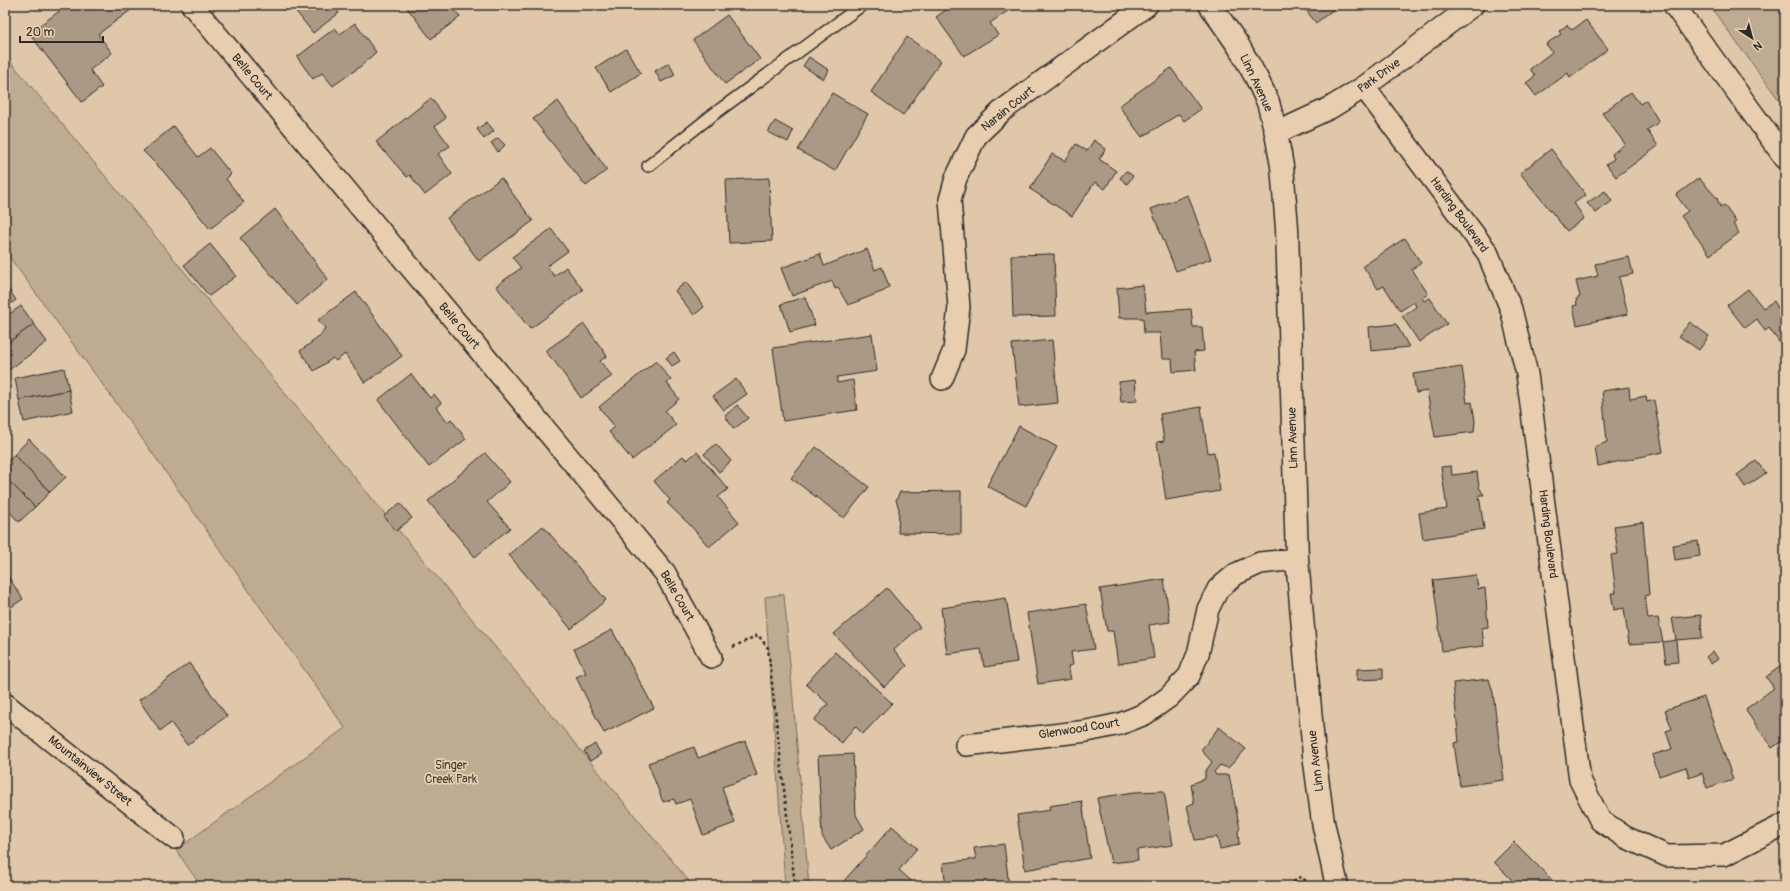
<svg xmlns="http://www.w3.org/2000/svg" width="1790" height="891" font-family="Pangolin,sans-serif">
  <rect width="100%" height="100%" fill="#e0c7aa"/>
  <filter id="ink" filterUnits="userSpaceOnUse"><feTurbulence type="fractalNoise" baseFrequency=".025" numOctaves="2"/><feDisplacementMap in="SourceGraphic" scale="8" xChannelSelector="R" yChannelSelector="G"/><feConvolveMatrix kernelMatrix="1 2 1 2 8 2 1 2 1" color-interpolation-filters="sRGB"/></filter>
  <g filter="url(#ink)">
    <g fill="#bfab92" stroke="#756b5e">
      <path d="M1709,5h76v103z"/>
      <path d="M5,55l688,831h-492l-25,-36 169,-122 -199,-284 -141,-193z"/>
      <path d="M784,594l25,292h-24l-20,-289z"/>
    </g>
    <g fill="#ab9985" stroke="#2b2b2b">
      <path d="M68,5h65l2,2 -37,27 14,19 -22,17 12,17 -20,15 -53,-69z"/>
      <path d="M300,5h33l6,8 -26,20 -18,-23z"/>
      <path d="M405,5h46l9,12 -29,22z"/>
      <path d="M953,5h57l2,3 -22,15 8,12 -34,21 -28,-39z"/>
      <path d="M1302,5h37l-23,18z"/>
      <path d="M727,15l33,44 -35,25 -32,-44z"/>
      <path d="M1586,20l22,29 -38,29 -2,-5 -32,23 -10,-13 9,-7 -5,-7 22,-17 -6,-8 15,-10 -2,-3 8,-6 5,5z"/>
      <path d="M355,23l21,29 -15,14 -28,20 -11,-13 -9,6 -16,-22 38,-29 5,6z"/>
      <path d="M907,37l34,24 -38,54 -32,-23z"/>
      <path d="M626,49l15,24 -30,19 -15,-24z"/>
      <path d="M809,57l20,13 -6,9 -20,-13z"/>
      <path d="M669,63l6,12 -14,7 -6,-11z"/>
      <path d="M1171,68l30,41 -17,12 -5,-7 -37,23 -23,-31z"/>
      <path d="M1631,92l9,12 6,-4 13,22 -12,8 11,16 -42,31 -10,-13 8,-5 -2,-5 13,-10 -23,-31z"/>
      <path d="M832,93l36,21 -33,57 -37,-21z"/>
      <path d="M431,98l15,20 -11,8 15,20 -12,8 14,20 -27,21 -15,-20 -3,2 -31,-35z"/>
      <path d="M558,101l49,69 -21,16 -53,-67z"/>
      <path d="M775,121l18,10 -5,11 -20,-10z"/>
      <path d="M487,122l7,9 -10,8 -7,-10z"/>
      <path d="M174,126l24,31 12,-9 21,26 -5,5 18,23 -34,27 -46,-57 -21,-21z"/>
      <path d="M498,138l7,7 -7,7 -7,-9z"/>
      <path d="M1094,140l12,9 -7,10 17,12 -11,18 -10,-7 -23,34 -42,-27 22,-35 13,7 11,-17 11,7z"/>
      <path d="M1551,149l35,46 -12,8 10,15 -17,13 -47,-58z"/>
      <path d="M1126,171l7,5 -6,8 -7,-6z"/>
      <path d="M501,178l32,43 -54,40 -32,-43z"/>
      <path d="M769,178l3,63 -43,2 -3,-63z"/>
      <path d="M1699,178l18,20 3,9 4,-2 12,17 -3,2 6,9 -29,22 -29,-39 7,-5 -12,-16z"/>
      <path d="M1605,191l7,10 -16,12 -9,-10z"/>
      <path d="M1188,195l23,64 -35,12 -25,-62z"/>
      <path d="M275,209l53,70 -31,26 -57,-67z"/>
      <path d="M551,229l17,22 -21,15 7,10 12,-9 17,23 -53,39 -34,-43 25,-18 -9,-11z"/>
      <path d="M1405,238l16,25 -9,6 16,25 -6,4 2,3 6,-3 17,26 -28,18 -17,-26 14,-9 -2,-5 -14,9 -16,-25 -6,3 -15,-23z"/>
      <path d="M210,244l26,32 -27,20 -25,-31z"/>
      <path d="M867,249l8,21 7,-3 7,20 -5,4 -36,14 -10,-17 -3,1 -3,-8 -40,15 -11,-28 39,-14 4,12z"/>
      <path d="M1054,254l2,62 -43,1 -2,-62z"/>
      <path d="M1629,257l4,17 -14,3 9,37 -51,11 -4,-19 4,-1 -1,-6 4,-2 -4,-16 22,-5 -3,-12z"/>
      <path d="M686,282l18,25 -10,8 -19,-24z"/>
      <path d="M5,284l11,16 -11,8z"/>
      <path d="M1143,285l3,27 45,-3 2,18h9l2,24 -10,1 2,18 -23,2 -1,-13h-10l-2,-26h-16l-1,-15h-24l-2,-30z"/>
      <path d="M1748,289l15,19 11,-7 4,7 7,-7v49l-16,-22 -4,3 -8,-12 -12,9 -18,-23z"/>
      <path d="M356,292l46,64 -37,27 -20,-29 -9,7 -3,-3 -19,13 -14,-20 19,-14 6,-9 -7,-8z"/>
      <path d="M805,297l10,28 -25,7 -9,-28z"/>
      <path d="M21,306l13,18 -29,21v-28z"/>
      <path d="M1690,322l19,14 -10,14 -20,-14z"/>
      <path d="M34,324l13,18 -41,30 -1,-27z"/>
      <path d="M584,324l23,32 -7,5 12,15 -31,22 -26,-36 -10,-11z"/>
      <path d="M1396,324l13,23 -38,4 -2,-24z"/>
      <path d="M872,334l5,37 -40,6v6l16,-3 4,30 -74,11 -10,-73z"/>
      <path d="M1052,340l6,63 -39,4 -7,-63z"/>
      <path d="M674,352l6,9 -8,5 -6,-8z"/>
      <path d="M656,361l15,19 -4,3 12,16 -14,12 11,14 -44,35 -23,-28 6,-5 -16,-20z"/>
      <path d="M1462,367l5,36 5,-1 3,19 -1,11 -39,5 -8,-46 -11,2 -3,-19z"/>
      <path d="M64,368l5,22 -50,10 -4,-22z"/>
      <path d="M411,374l19,24 4,-4 7,9 -5,4 11,15 4,-3 15,20 -37,28 -51,-67z"/>
      <path d="M736,379l11,15 -23,16 -11,-14z"/>
      <path d="M1135,380l2,21 -16,1 -2,-20z"/>
      <path d="M1629,387l1,12 16,-3 1,6 7,-2 9,52 -65,14 -3,-19 12,-5 -5,-51z"/>
      <path d="M69,390l4,21 -49,11 -5,-22z"/>
      <path d="M737,405l11,13 -14,11 -9,-13z"/>
      <path d="M1201,407l7,46 6,-1 6,39 -54,9 -9,-58 7,-1 -4,-27z"/>
      <path d="M1019,426l38,21 -31,59 -39,-20z"/>
      <path d="M29,439l37,38 -16,15 -36,-37z"/>
      <path d="M716,444l15,17 -12,11 -15,-18z"/>
      <path d="M816,447l53,40 -25,31 -53,-40z"/>
      <path d="M697,452l31,37 -10,8 21,25 -30,25 -19,-22 -23,-22 3,-3 -16,-19 29,-25 4,4z"/>
      <path d="M485,453l25,29 -23,20 23,26 -35,29 -47,-56z"/>
      <path d="M14,455l36,37 -15,15 -30,-30v-14z"/>
      <path d="M1756,461l10,12 -21,14 -8,-12z"/>
      <path d="M1451,466l1,9 25,-3 2,15 5,8h-5l5,34 -61,10 -4,-26 28,-4 -6,-42z"/>
      <path d="M5,477l30,30 -16,15 -14,-15z"/>
      <path d="M961,491v43l-63,-1 1,-24 -3,-9 4,-8z"/>
      <path d="M400,503l12,15 -16,13 -12,-15z"/>
      <path d="M1643,522l6,73 -4,1 3,23 10,-1 5,24 -34,2 -5,-36 -10,2 -3,-17h5l-5,-38 7,-1 -4,-28z"/>
      <path d="M543,526l63,74 -35,29 -62,-74z"/>
      <path d="M1698,541l2,15 -25,4 -2,-15z"/>
      <path d="M5,572l18,27 -18,12z"/>
      <path d="M1476,575l2,14 7,-1 1,12 2,27 -6,1 2,18 -42,5 -9,-71z"/>
      <path d="M1164,579l6,43 -21,3 5,33 -36,6 -5,-33h-6l-7,-42z"/>
      <path d="M887,588l33,39 -26,23 13,16 -23,21 -50,-53z"/>
      <path d="M1006,598l11,64 -33,5 -3,-18 -34,5 -6,-46z"/>
      <path d="M1086,604l8,45 -23,3 2,13 -5,1 3,13 -33,5 -11,-71z"/>
      <path d="M1701,615l1,23 -26,2 -4,-22z"/>
      <path d="M612,630l42,78 -50,25 -28,-56 10,-4 -12,-24z"/>
      <path d="M1676,640l2,22 -12,1 -3,-21z"/>
      <path d="M1713,651l5,8 -7,5 -5,-7z"/>
      <path d="M835,652l57,51 -29,31 -8,-8 -13,17 -28,-23 14,-16 -22,-20z"/>
      <path d="M189,663l38,53 -40,29 -16,-22 -11,8 -21,-31z"/>
      <path d="M1785,663v76l-13,9 -26,-37 1,-3 27,-20 -8,-11z"/>
      <path d="M1383,668v11l-26,1v-11z"/>
      <path d="M1489,679l4,14 11,87 -44,6 -6,-43 5,-1 -6,-59z"/>
      <path d="M1704,697l29,82 -26,9 -5,-15 -13,5 -3,-11 -27,9 -7,-21 20,-6 -6,-18 6,-2 -7,-19z"/>
      <path d="M1219,727l27,22 -18,19 -8,-3 -6,7 2,3h13l11,54 -2,2 1,14 -19,4 -3,-12 -22,3 -8,-34 7,-3 -3,-19 14,-5v-7l7,-10 -11,-12z"/>
      <path d="M745,741l12,34 -35,12 13,36 -32,12 -13,-36 -14,5 -2,-5 -11,3 -15,-39 46,-16 4,11z"/>
      <path d="M595,744l6,10 -11,7 -6,-10z"/>
      <path d="M853,754l3,61 8,14 -33,21 -9,-14 -4,-80z"/>
      <path d="M1164,791l9,54 -36,5 1,10 -27,3 -14,-65 37,-6z"/>
      <path d="M1082,801l8,57 -65,12 -8,-55 33,-5 -1,-4z"/>
      <path d="M892,826l25,22 -18,22 18,16h-68l-5,-5z"/>
      <path d="M1514,842l44,44h-46l3,-3 -21,-21z"/>
      <path d="M1004,844l5,42h-63l-3,-23 33,-4 -2,-11z"/>
    </g>
    <g fill="none" stroke-linecap="round" stroke-linejoin="round">
      <defs>
        <path id="lane" d="M648,166l62,-49 152,-112"/>
        <g id="street">
          <path d="M192,5l473,568 46,84"/>
          <path d="M1674,5l111,153"/>
          <path d="M1364,87l123,165 24,57 16,65 53,406 20,40 25,17 42,19 57,-1 61,-31"/>
          <path d="M1276,133l54,-25 34,-21 109,-82"/>
          <path d="M942,379l12,-29 5,-43 -9,-107 6,-22 20,-42 27,-26 144,-105"/>
          <path d="M5,704l169,134"/>
          <path d="M966,745l121,-14 33,-7 25,-10 24,-17 20,-21 9,-22 10,-45 10,-20 18,-15 24,-11 37,-4"/>
        </g>
        <path id="secondary" d="M1210,5l28,40 19,34 11,23 8,31 6,33 5,62 10,331 17,196 9,67 14,64"/>
      </defs>
      <use href="#lane" stroke="#2b2b2b" stroke-width="14"/>
      <use href="#street" stroke="#2b2b2b" stroke-width="24"/>
      <use href="#secondary" stroke="#2b2b2b" stroke-width="25"/>
      <g stroke="#2b2b2b" stroke-width="2.5" stroke-dasharray="3 3" stroke-linecap="butt">
        <path d="M733,647l25,-12 10,13 27,238"/>
        <path d="M1289,886l11,-9 8,5 2,4"/>
      </g>
      <use href="#lane" stroke="#e8ceaf" stroke-width="11"/>
      <use href="#street" stroke="#e8ceaf" stroke-width="21"/>
      <use href="#secondary" stroke="#e8ceaf" stroke-width="22"/>
    </g>
  </g>
  <g text-anchor="middle" dominant-baseline="central" stroke-width="3.5" stroke-linejoin="round" paint-order="stroke">
    <g font-size="12" fill="#2b2b2b" stroke="#e8ceaf">
      <text transform="translate(1379 76) rotate(-36)">Park Drive</text>
      <text transform="translate(252 77) rotate(50)">Belle Court</text>
      <text transform="translate(1256 83) rotate(65)">Linn Avenue</text>
      <text transform="translate(1008 109) rotate(-39)">Narain Court</text>
      <text transform="translate(1459 215) rotate(54)">Harding Boulevard</text>
      <text transform="translate(459 326) rotate(50)">Belle Court</text>
      <text transform="translate(1293 438) rotate(-92)">Linn Avenue</text>
      <text transform="translate(1548 534) rotate(83)">Harding Boulevard</text>
      <text transform="translate(677 596) rotate(60)">Belle Court</text>
      <text transform="translate(1079 729) rotate(-9)">Glenwood Court</text>
      <text transform="translate(1316 761) rotate(-97)">Linn Avenue</text>
      <text transform="translate(90 771) rotate(39)">Mountainview Street</text>
    </g>
    <g font-size="12" fill="#413e3a" stroke="#e8ceaf">
      <text x="451" y="765">Singer<tspan x="451" dy="14">Creek Park</tspan></text>
    </g>
  </g>
  <rect width="1790" height="891" fill="none" stroke="#e8ceaf" stroke-width="20"/>
  <rect x="10" y="10" width="1770" height="871" fill="none" stroke="#2b2b2b" stroke-width="1.5" filter="url(#ink)"/>
  <g transform="translate(1752 38) rotate(144)" stroke="#e8ceaf" stroke-width="3" paint-order="stroke">
  <path d="M0-3L7 15L0 10L-7 15Z" fill="#2b2b2b"/>
  <text y="-6" font-size="11" font-weight="bold" text-anchor="middle" fill="#2b2b2b">N</text>
  </g>
  <path d="M20 36v6h83v-6" fill="none" stroke="#2b2b2b" stroke-width="2"/>
  <text x="26" y="36" font-size="12" fill="#2b2b2b" stroke="#e8ceaf" stroke-width="3" paint-order="stroke">20 m</text>
</svg>
